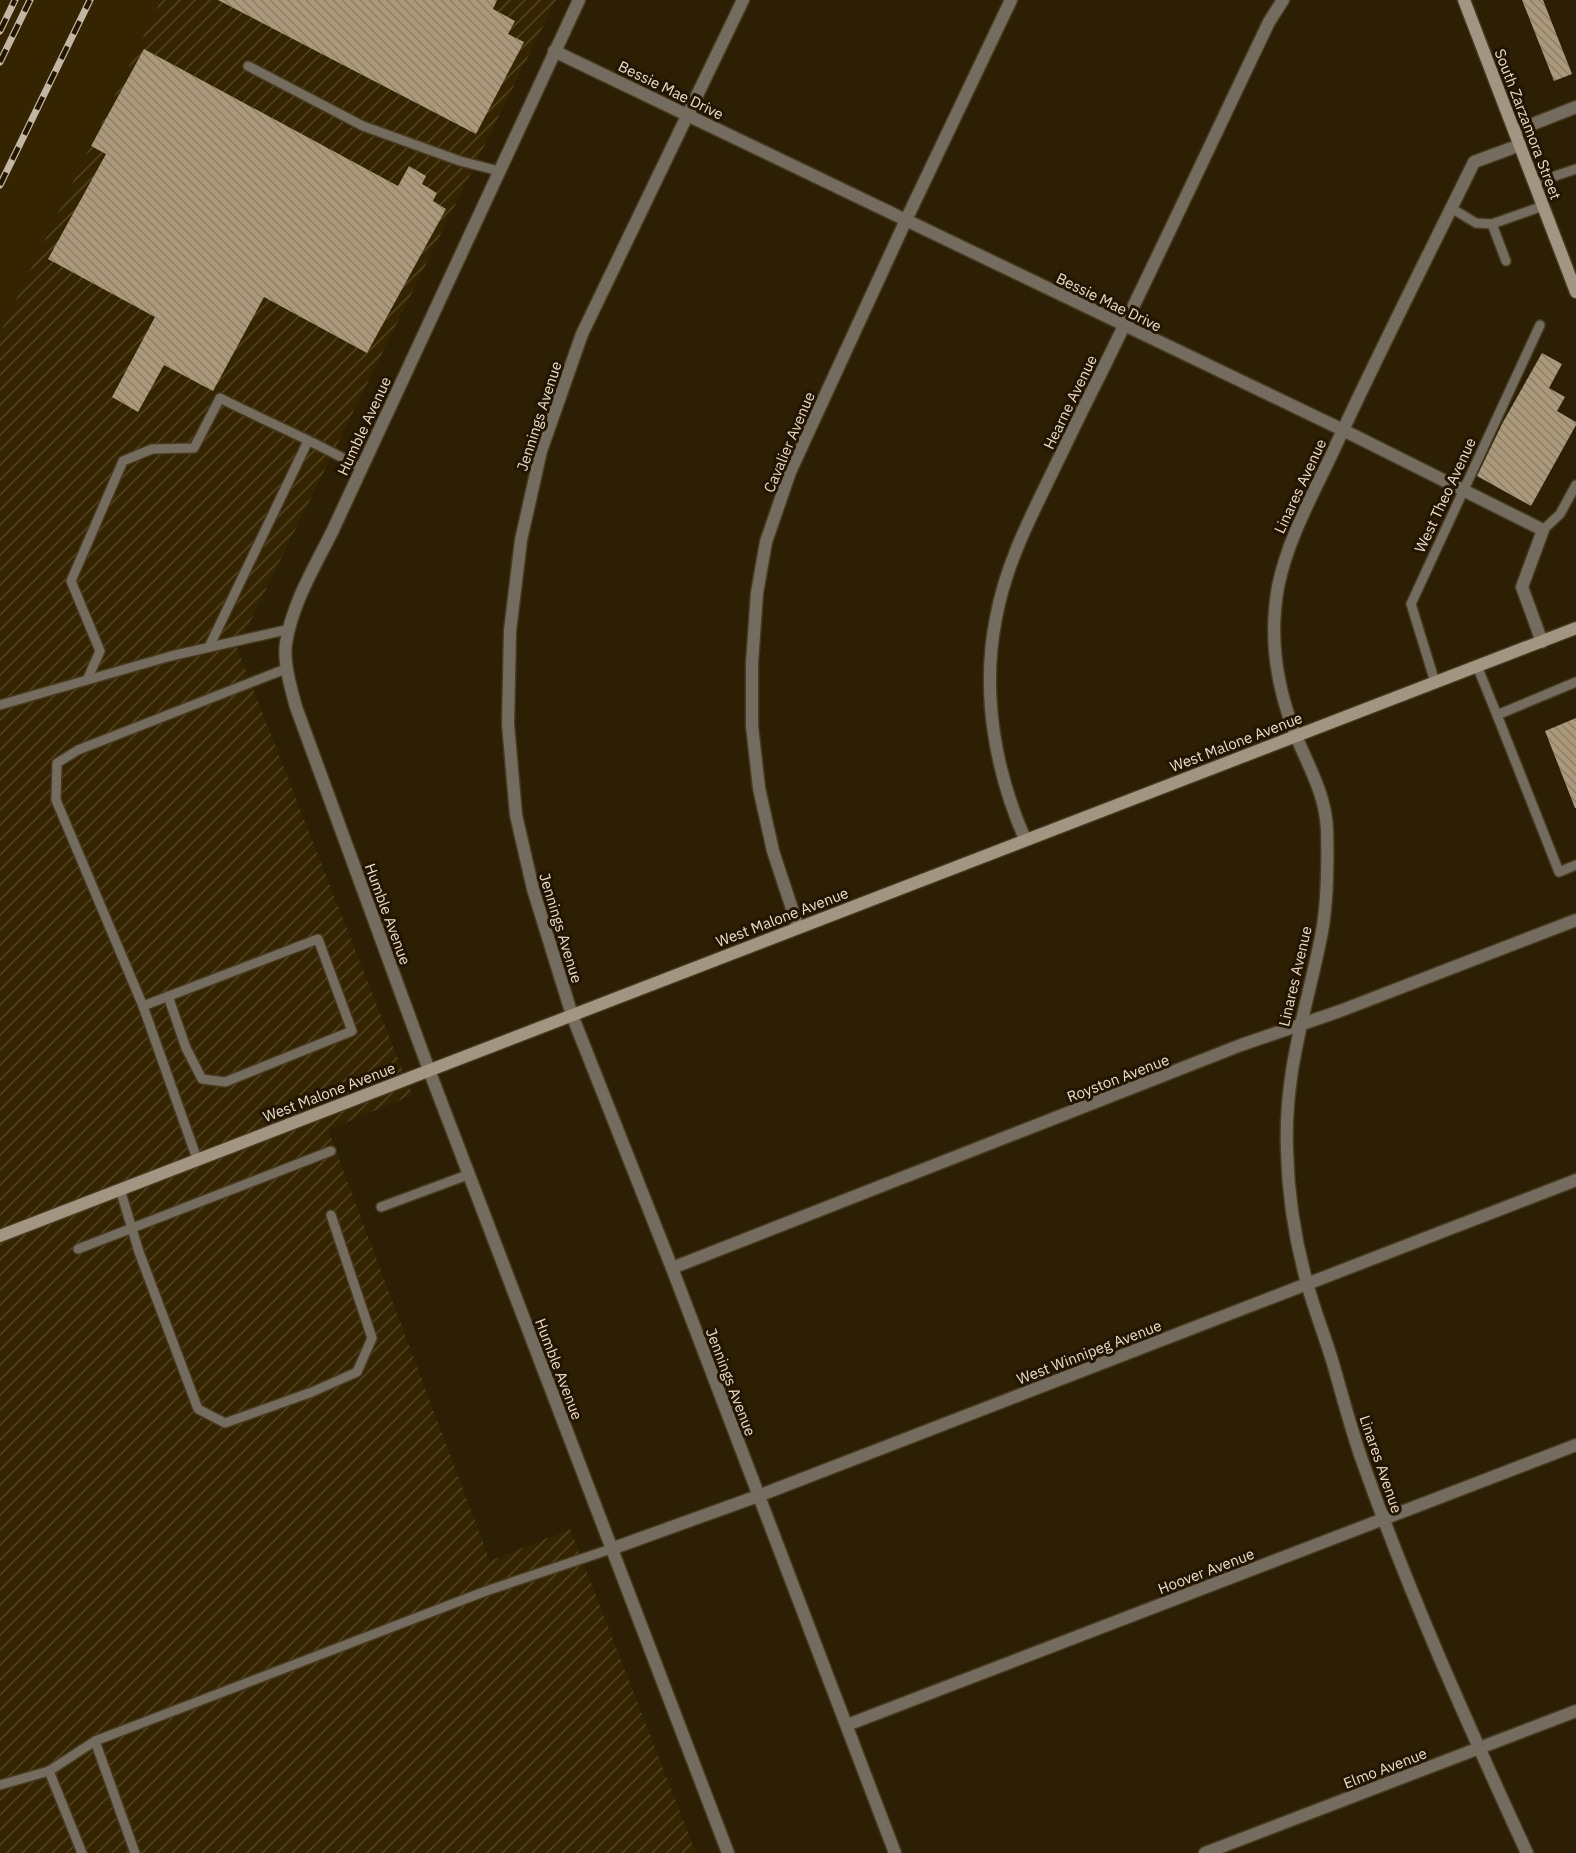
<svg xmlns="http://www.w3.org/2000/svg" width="1576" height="1853" font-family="'IBM Plex Sans',sans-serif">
  <defs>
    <pattern id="industrial-furrows" width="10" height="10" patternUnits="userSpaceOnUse" patternTransform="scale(1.5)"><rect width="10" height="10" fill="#352400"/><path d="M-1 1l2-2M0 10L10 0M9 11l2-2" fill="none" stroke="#524324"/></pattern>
    <pattern id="building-back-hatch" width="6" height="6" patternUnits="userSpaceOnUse" patternTransform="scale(1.5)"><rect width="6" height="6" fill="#aa997a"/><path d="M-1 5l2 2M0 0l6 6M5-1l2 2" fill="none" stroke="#8c7f68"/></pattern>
  </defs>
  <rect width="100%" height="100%" fill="#2c1f03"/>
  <path fill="#352400" d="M0,0h161l-161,333z"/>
  <path fill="url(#industrial-furrows)" d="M161,0h395l-319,648 175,447 -84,35 162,431 80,-32 126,324h-696v-1520z"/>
  <g fill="url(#building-back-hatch)">
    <path d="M218,0h279l-4,9 22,12 -7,13 16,8 -48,92z"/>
    <path d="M1522,0h21l29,74 -18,7z"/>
    <path d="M144,49l254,137 11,-20 17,10 -4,8 15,9 -4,8 13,8 -79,144 -103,-56 -51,94 -49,-26 -26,47 -26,-15 43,-80 -107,-58 58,-105 -15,-8z"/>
    <path d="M1542,353l20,11 -13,24 16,9 -8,14 19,11v3l-45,81 -54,-30 26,-54z"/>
    <path d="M1576,718v90h-1l-30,-77z"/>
  </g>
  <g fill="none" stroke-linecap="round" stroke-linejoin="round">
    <defs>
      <g id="lane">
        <path d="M248,66l115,60 97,35 39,10"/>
        <path d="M1534,183l42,-14"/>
        <path d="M1451,208l25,15 16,1 51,-18"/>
        <path d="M1492,224l14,37"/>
        <path d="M1543,530l17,-16 16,-29"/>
        <path d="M209,647l99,-206"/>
        <path d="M1477,666l20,49 79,-33"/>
        <path d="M87,680l13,-29 -29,-70 52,-120 29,-12 42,-1 26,-50c47,24 96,44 141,70"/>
        <path d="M1435,682l-24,-78 129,-279"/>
        <path d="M0,705l171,-49 119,-27"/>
        <path d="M1497,715l62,157 17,-7"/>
        <path d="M168,996l18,52 16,31 23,3 127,-51 -34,-92 -175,67 54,153"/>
        <path d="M143,1006l-87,-206 1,-37 21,-13 210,-82"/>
        <path d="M120,1189l19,63 59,157 27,14 87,-31 45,-20 15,-34 -41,-123"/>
        <path d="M381,1207l89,-33"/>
        <path d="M78,1249l253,-98"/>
        <path d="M95,1741l40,112"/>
        <path d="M49,1771l33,82"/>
        <path d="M0,1785l49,-14 46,-30 391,-150 125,-42"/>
      </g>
      <g id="street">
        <path d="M579,0l-247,532c-17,34 -40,72 -46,111 -3,18 5,46 10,64l133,363 299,783"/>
        <path d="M743,0l-161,334 -41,117 -20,89 -11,91 -2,93 8,91 17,74 39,126 100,253 223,585"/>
        <path d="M554,51l789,379 200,100 -21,57 20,55"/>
        <path d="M1515,131l61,-24"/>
        <path d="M1520,145l-46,17c-46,94 -94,188 -138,283 -21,46 -48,92 -58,142 -9,50 -1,102 18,149 13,31 30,60 31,94 1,35 1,72 -6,107 -15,74 -37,135 -34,213 1,44 8,90 20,133 7,26 17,51 25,77 10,34 19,70 31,103 47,133 105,262 164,390"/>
        <path d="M1025,839c-30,-68 -44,-147 -29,-221 9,-50 31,-94 53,-139 17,-35 34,-71 52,-106 57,-116 112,-234 168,-351l14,-22"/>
        <path d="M798,927l-25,-76 -14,-63 -7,-62v-63l5,-70 9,-51 24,-70 116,-252 105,-220"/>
        <path d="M672,1268l569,-223 99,-34 236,-91"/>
        <path d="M611,1549l147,-53 818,-316"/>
        <path d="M847,1725l729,-280"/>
        <path d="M1205,1853l371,-142"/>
      </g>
      <g id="secondary">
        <path d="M1464,0l112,292"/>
        <path d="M0,1236l1576,-608"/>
      </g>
    </defs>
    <use href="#lane" stroke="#463a1f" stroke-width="12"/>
    <use href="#street" stroke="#463a1f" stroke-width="15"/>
    <use href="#secondary" stroke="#463a1f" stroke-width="15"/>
    <use href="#lane" stroke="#736c5f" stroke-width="9"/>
    <use href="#street" stroke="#736c5f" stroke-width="12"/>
    <use href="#secondary" stroke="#a29682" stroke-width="12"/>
    <defs>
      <g id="rail">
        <path d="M0,31l15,-31"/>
        <path d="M0,62l30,-62"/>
        <path d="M0,185l90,-185"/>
      </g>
    </defs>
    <use href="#rail" stroke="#c0b6a3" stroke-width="7"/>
    <use href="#rail" stroke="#231500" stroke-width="4.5" stroke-dasharray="14" stroke-linecap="butt"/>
  </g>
  <g text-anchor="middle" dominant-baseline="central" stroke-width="6" stroke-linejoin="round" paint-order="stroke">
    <g font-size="15" fill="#e6ddcd" stroke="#231500">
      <text transform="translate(671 90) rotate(26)">Bessie Mae Drive</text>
      <text transform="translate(1528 124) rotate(69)">South Zarzamora Street</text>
      <text transform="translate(1109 302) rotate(26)">Bessie Mae Drive</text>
      <text transform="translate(1070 402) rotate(-64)">Hearne Avenue</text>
      <text transform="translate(539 416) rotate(-72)">Jennings Avenue</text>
      <text transform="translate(364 426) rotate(-65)">Humble Avenue</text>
      <text transform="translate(789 442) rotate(-67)">Cavalier Avenue</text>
      <text transform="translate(1300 486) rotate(-65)">Linares Avenue</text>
      <text transform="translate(1445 495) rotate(-65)">West Theo Avenue</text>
      <text transform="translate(1236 742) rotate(-21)">West Malone Avenue</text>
      <text transform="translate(388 914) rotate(70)">Humble Avenue</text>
      <text transform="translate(782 917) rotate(-21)">West Malone Avenue</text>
      <text transform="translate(561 928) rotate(73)">Jennings Avenue</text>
      <text transform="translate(1295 976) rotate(-77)">Linares Avenue</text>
      <text transform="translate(1118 1078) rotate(-21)">Royston Avenue</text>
      <text transform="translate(329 1092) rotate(-21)">West Malone Avenue</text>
      <text transform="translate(1089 1352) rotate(-21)">West Winnipeg Avenue</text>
      <text transform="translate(559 1369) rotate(69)">Humble Avenue</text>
      <text transform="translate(731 1382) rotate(69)">Jennings Avenue</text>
      <text transform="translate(1381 1464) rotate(71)">Linares Avenue</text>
      <text transform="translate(1206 1571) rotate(-21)">Hoover Avenue</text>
      <text transform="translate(1385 1768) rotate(-21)">Elmo Avenue</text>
    </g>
  </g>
</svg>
